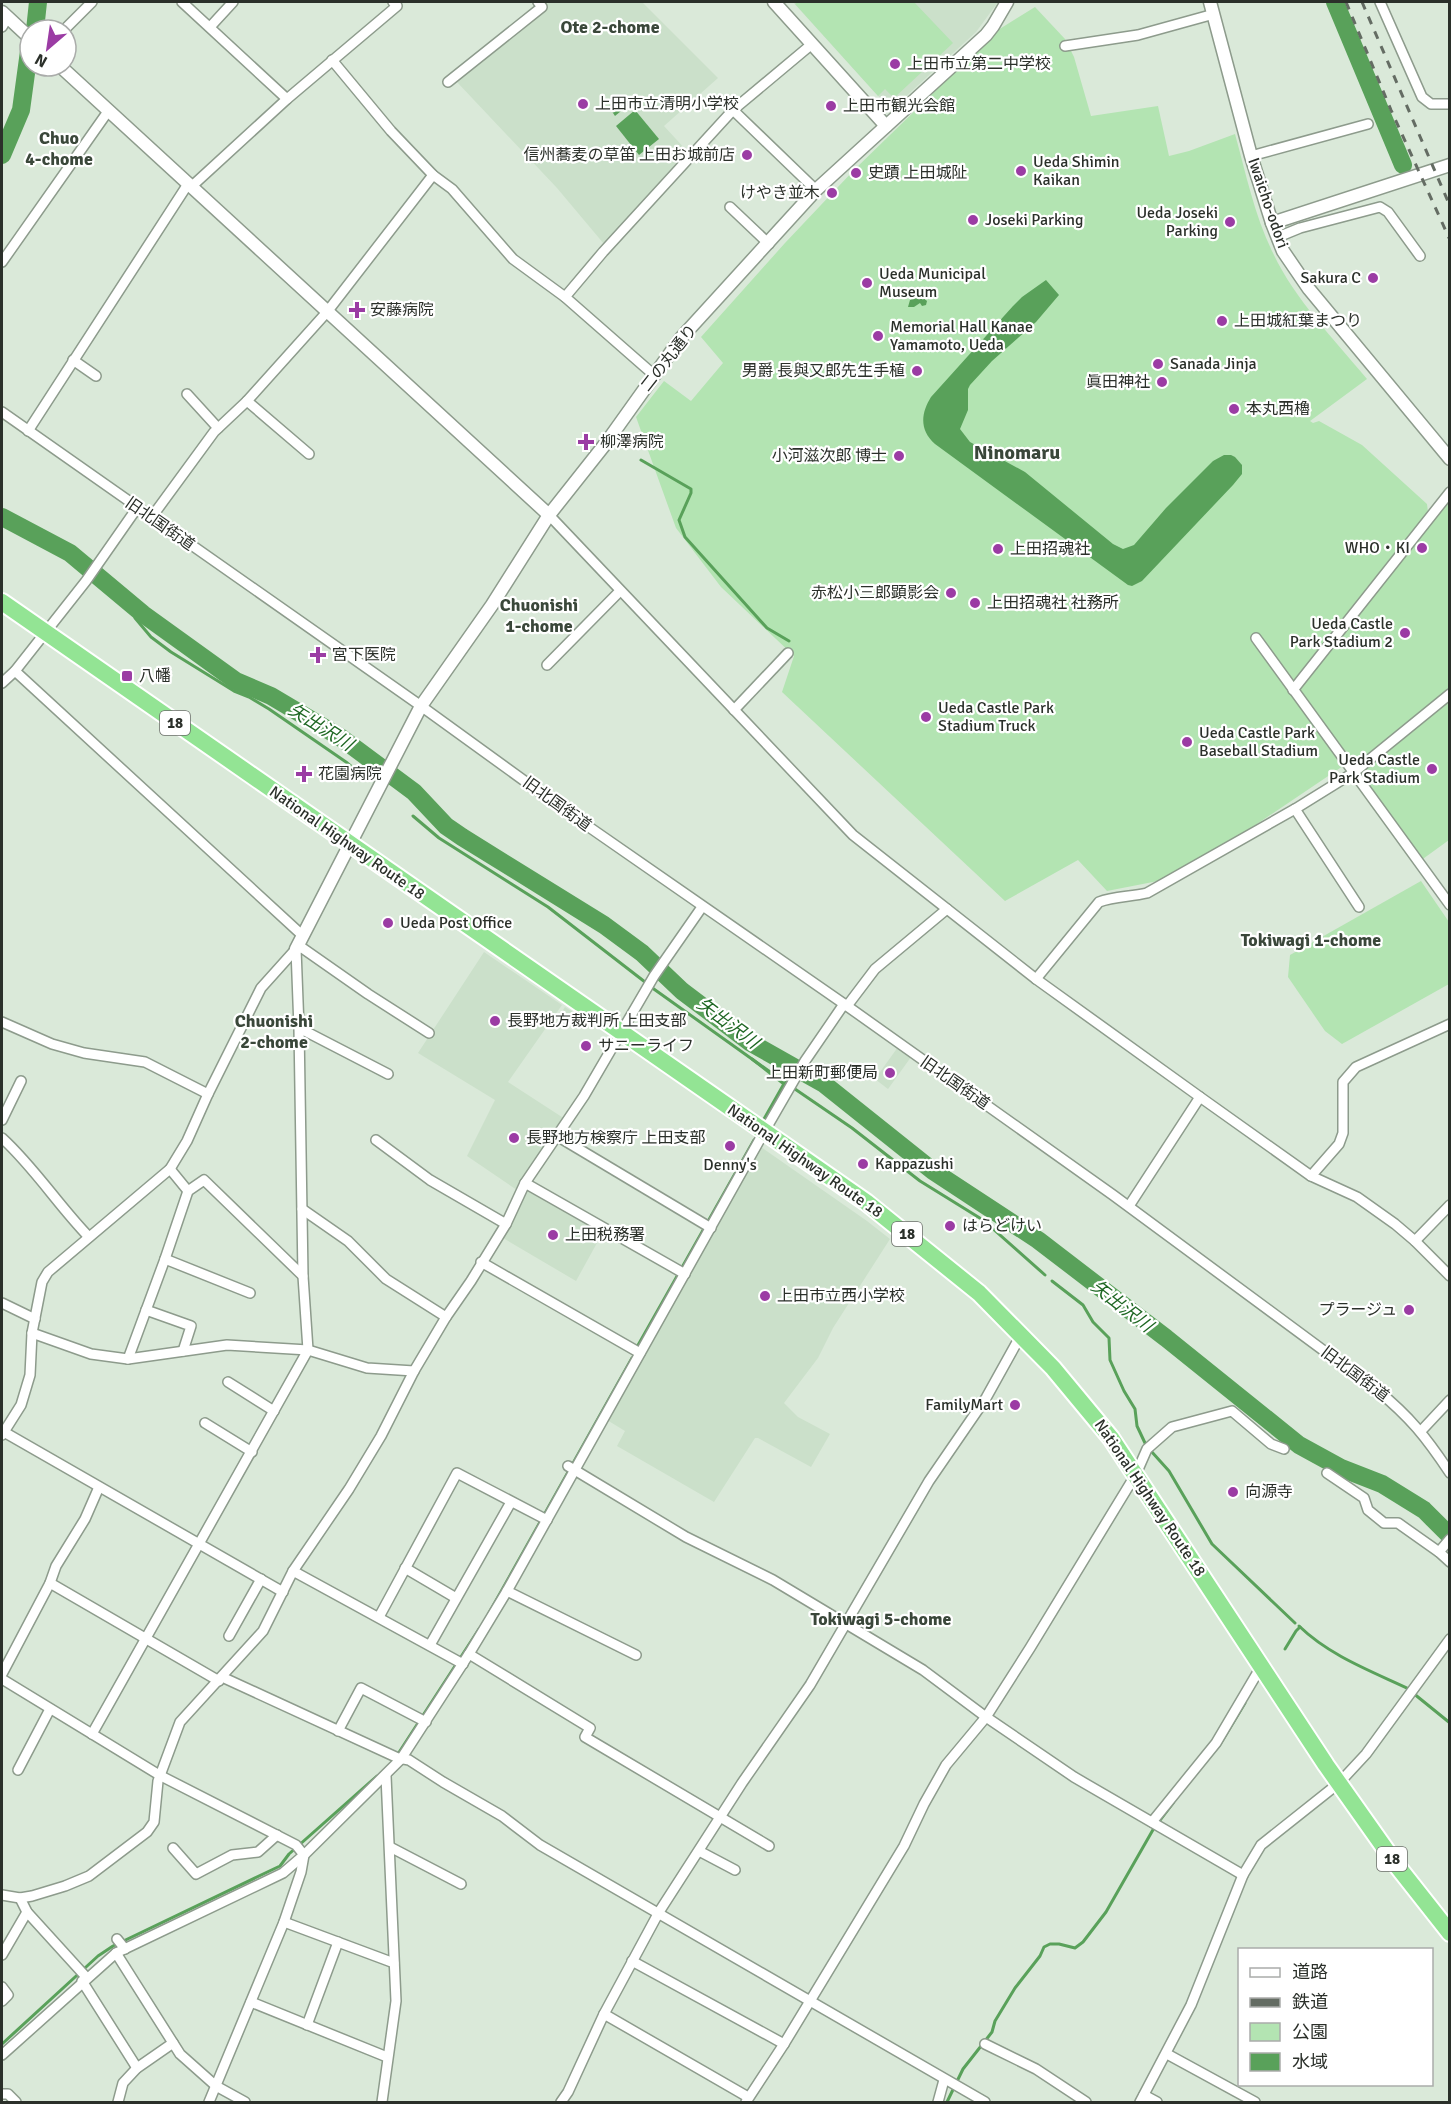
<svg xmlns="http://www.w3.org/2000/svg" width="1451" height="2104" font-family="Signika,'Noto Sans JP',sans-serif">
  <rect width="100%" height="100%" fill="#dae9d9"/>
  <g fill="#cbe0ca">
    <path d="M545,2h97l76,76 -54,48 23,25 -83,93 -47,-56 -101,-107 92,-74z"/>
    <path d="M793,2h205l-22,30 -85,78z"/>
    <path d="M484,952l78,53 -54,77 57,37 -48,71 -50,-34 28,-56 -77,-47z"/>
    <path d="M565,1007l17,11 -4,6 -17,-11z"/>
    <path d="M898,1047l13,10 -23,32 -13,-10z"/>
    <path d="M761,1147l106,74 23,18 -57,89 -15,30 -34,45 14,14 32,17 -19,33 -53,-29h-3l-41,64 -97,-56 8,-15 -18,-11z"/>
    <path d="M529,1189l74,43 -27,49 -73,-43z"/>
  </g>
  <g fill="#b3e4b2">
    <path d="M798,2h116l39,41 -59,55 -9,-9 -7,7 -83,-92z"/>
    <path d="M1035,7l30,32 9,18 17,59 67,-10 11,50 20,-5 46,-17c11,40 20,83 38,119 22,47 61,86 94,126l-57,42 3,2 6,-2 43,24 65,59 1,8 5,5 16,-19v342l-29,21 -71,-99 -150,101 -41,18 -51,10 -29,-31 -73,41 -223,-209 12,-36 -73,-69 -45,-59 -40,-111 28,-36 27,20 32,-38 -22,-26 84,-94 70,-74 143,-139z"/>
    <path d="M1421,881l28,41v62l-107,60 -17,-13 -37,-54 2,-22z"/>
  </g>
  <g fill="#59a15a">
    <path d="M628,97l4,5 -17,14 -4,-6z"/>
    <path d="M635,110l24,29 -20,16 -23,-29z"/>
    <path d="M1046,280l13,15 -23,27 -44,39 -22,24 -2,4v21l-8,19 10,13 55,30 88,72 10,5 11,-4 32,-37 47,-47 11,-6h7l4,2 7,8v9l-9,11 -91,96 -10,5 -4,-1 -193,-141c-16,-14 -14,-31 -4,-47l82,-91 9,-9z"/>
    <path d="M920,295l7,6 -1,4 -4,1 -2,-3 -6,4h-6l2,-7z"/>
  </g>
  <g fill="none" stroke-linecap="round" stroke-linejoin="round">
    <g stroke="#59a15a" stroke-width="3">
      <path d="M641,460l50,29v4l-12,27 6,17 82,91 22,13"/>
      <path d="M135,607v11l16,19 20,15 63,39 15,6 20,12 77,53 22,18"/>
      <path d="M413,816l26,22 109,69 97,75"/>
      <path d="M651,987l136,97"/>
      <path d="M752,1059l32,25"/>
      <path d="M792,1087l60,41 68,53 63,39 62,55"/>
      <path d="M764,1119l30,-53"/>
      <path d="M1052,1281l31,24 10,17 16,16 1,22 14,31 11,18 2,17 8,17"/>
      <path d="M637,1347l117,-207"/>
      <path d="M1151,1451l18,20 43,73 83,79"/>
      <path d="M489,1613l143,-255"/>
      <path d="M1299,1626c31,30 72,45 110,63"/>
      <path d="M1285,1649l11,-18 4,-4"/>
      <path d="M1413,1693l37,30"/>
      <path d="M1219,1746l26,-43"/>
      <path d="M396,1757l83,-128"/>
      <path d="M2,2044l96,-88 15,-10 167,-80 9,-12 88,-78"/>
      <path d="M947,2102l16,-33 29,-37 3,-11 20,-33 25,-32 4,-9 6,-3h9l16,4 8,-6 23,-30 48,-84 19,-25"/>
    </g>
    <g stroke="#59a15a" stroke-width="18">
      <path d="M1335,2l68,163"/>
      <path d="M35,30l3,-28"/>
      <path d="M2,155l19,-45 9,-66"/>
      <path d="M2,517l68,36 73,61 93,67 35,15 69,41 74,55 32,34 16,11 142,88 38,28 40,38 69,52 73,41 109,87 105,69 128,98 133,107 42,23 41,16 42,26 26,26"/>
    </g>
    <defs>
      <g id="minor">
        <path d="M182,2l105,97"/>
        <path d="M1380,2l42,95 9,7h19"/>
        <path d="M2,27l6,-10"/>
        <path d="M210,27l23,-25"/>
        <path d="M64,30l28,-28"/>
        <path d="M1065,46l73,-11 76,-21"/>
        <path d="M332,60l59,71 42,44 19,14 61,70 52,38 89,78"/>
        <path d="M448,82l94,-75 -4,-5"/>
        <path d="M733,110l83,80"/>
        <path d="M1251,156l117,-32"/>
        <path d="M191,187l96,-88 110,-93 -4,-4"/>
        <path d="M730,207l39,37"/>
        <path d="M1278,237l22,-9 80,-21 8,5 32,44"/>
        <path d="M2,262l107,-152"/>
        <path d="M565,297l38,-45 130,-142 79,-66"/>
        <path d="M73,360l23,16"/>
        <path d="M187,394l31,34"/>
        <path d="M247,401l62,53"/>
        <path d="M2,412l419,294 145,105 281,195 266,189 264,195c33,27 49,47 73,83"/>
        <path d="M28,431l160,-247"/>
        <path d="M549,515l304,320 183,144 164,118 111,79 46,21 38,27 20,17 35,35"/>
        <path d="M151,518l63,-86 33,-31 80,-89 106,-137"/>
        <path d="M1256,638l194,267"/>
        <path d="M547,665l73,-74"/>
        <path d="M15,671l287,264"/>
        <path d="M2,683l13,-12 71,-90 51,-73"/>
        <path d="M1293,690l157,-198"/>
        <path d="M734,710l54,-57"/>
        <path d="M1295,809l64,98"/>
        <path d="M298,945l70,49 61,39"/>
        <path d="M1036,979l63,-77c15,-6 32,-5 48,-9l148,-84 58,-36 97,-79"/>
        <path d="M847,1006l28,-37 72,-60"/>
        <path d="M2,1022l50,22 32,9 61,9 63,32"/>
        <path d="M299,1028l89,46"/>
        <path d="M2,1120l19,-39"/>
        <path d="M557,1136l154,92"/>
        <path d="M2,1138c32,29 56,67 87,99"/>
        <path d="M376,1140l54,40 76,44"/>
        <path d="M170,1169l18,22"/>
        <path d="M1311,1176l28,-32 4,-11v-51l13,-15 94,-43"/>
        <path d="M525,1183l160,91"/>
        <path d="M1129,1206l71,-109"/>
        <path d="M302,1209l46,32 38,38 60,38"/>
        <path d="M1415,1241l35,-36"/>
        <path d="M165,1259l85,34"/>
        <path d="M481,1262l159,91"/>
        <path d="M2,1303l33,16"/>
        <path d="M146,1310l45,16 -8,25"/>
        <path d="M32,1333l59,21 37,5 99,-14 81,5 59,18 47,3"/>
        <path d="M128,1359l37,-100 23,-68 16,-11 99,96"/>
        <path d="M228,1382l46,29"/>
        <path d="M205,1423l47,29"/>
        <path d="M1421,1431l29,-31"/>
        <path d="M4,1432l279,160"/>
        <path d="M2,1435l19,-30 9,-30 2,-42 10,-51 6,-10 122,-103 17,-28 21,-47 53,-106 35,-39"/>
        <path d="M568,1466l118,71 87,43 150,90 63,47 88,60 169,98"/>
        <path d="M1327,1473l37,25 4,12 16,13h14l41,29 11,10"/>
        <path d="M1439,1552l11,-13"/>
        <path d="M405,1568l51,30"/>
        <path d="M293,1571l170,93"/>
        <path d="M50,1583l169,98"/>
        <path d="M507,1591l129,64"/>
        <path d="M379,1617l78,-144 90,47"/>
        <path d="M229,1636l32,-57"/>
        <path d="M430,1645l81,-143"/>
        <path d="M469,1654l121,74 -5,9 184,109"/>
        <path d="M2,1674l48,-91 6,-17 29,-47 14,-32"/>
        <path d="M222,1677l176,81 11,2 34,22 59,34 38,29 445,257"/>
        <path d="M2,1679l159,97 135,69 8,10 -3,17 -17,50 -75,180"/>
        <path d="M338,1731l23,-43 65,34"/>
        <path d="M92,1734l216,-384 -5,-74 -4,-248 -3,-79"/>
        <path d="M18,1770l32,-61"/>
        <path d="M1152,1822l64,-79 46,-78"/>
        <path d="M390,1847l71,37"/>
        <path d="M173,1848l23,26 36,-19 26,-3 19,-17"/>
        <path d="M699,1851l36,19"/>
        <path d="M2,1895l18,3 12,-2 33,-10 24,-10 58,-44 7,-10 4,-41 22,-59 83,-91 30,-60 56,-82 32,-53 33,-65 32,-54 25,-36 35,-57 19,-41 59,-87 70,-120 48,-69"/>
        <path d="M20,1898l7,14 60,66"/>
        <path d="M284,1922l110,41"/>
        <path d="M117,1939l8,10"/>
        <path d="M116,1953l64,101 36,32 29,16"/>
        <path d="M2,1955l25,-43"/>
        <path d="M632,1961l152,83"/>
        <path d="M82,1981l55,87"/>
        <path d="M2,1987l6,8 -6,6"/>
        <path d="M251,2002l136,55"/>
        <path d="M604,2014l144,83"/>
        <path d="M307,2025l31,-83"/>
        <path d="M985,2044l51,25 50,33"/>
        <path d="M1167,2054l88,48"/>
        <path d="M2,2055l114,-102 167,-80 21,-18 97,-96 68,-105 38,-63 257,-459 41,-71 39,-57"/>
        <path d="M2,2094h6l8,8"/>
        <path d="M1144,2095l13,7"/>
        <path d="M118,2102l5,-19 14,-15 36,-25"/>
        <path d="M382,2102l14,-101 -10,-225"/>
        <path d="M561,2102l7,-10 36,-78 55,-102 83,-129 68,-98 119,-204 57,-83 35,-63"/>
        <path d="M746,2102l38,-58 120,-198 20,-42 22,-39 40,-48 44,-69 106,-174 11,-25 25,-22 60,-16 39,33 13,5"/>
        <path d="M938,2102l6,-22"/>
        <path d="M1140,2102l51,-97 52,-130 18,-30 78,-62 27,-29 84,-115"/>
      </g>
      <g id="tertiary">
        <path d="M774,2l112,124"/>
        <path d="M1210,2l41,154 21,67 11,28 26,38 141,170"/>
        <path d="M2,12l28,26"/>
        <path d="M60,66l489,449"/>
        <path d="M1272,223l178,-58"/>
        <path d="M296,949l125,-243 71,-101 57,-90 57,-72 75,-105 135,-148 170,-155 7,-9 14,-24"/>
      </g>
      <path id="trunk" d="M2,602l864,600 113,91 74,75 58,70 215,327 72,102 52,66"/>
    </defs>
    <use href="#minor" stroke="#8d9b8c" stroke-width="12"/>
    <use href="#tertiary" stroke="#8d9b8c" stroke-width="15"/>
    <use href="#trunk" stroke="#fff" stroke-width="20"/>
    <use href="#minor" stroke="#fff" stroke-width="9"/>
    <use href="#tertiary" stroke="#fff" stroke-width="12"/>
    <use href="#trunk" stroke="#93e494" stroke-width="16"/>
    <g stroke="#646c63" stroke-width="3" stroke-dasharray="8 8" stroke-linecap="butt">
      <path d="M1346,2l45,108 59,130"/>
      <path d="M1362,2l88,204"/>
    </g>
  </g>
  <g fill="#9b3ca4" stroke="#fff" stroke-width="2">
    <circle cx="895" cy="64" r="6"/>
    <circle cx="583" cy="104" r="6"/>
    <circle cx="831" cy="106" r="6"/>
    <circle cx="747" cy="155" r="6"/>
    <circle cx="1021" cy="171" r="6"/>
    <circle cx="856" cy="173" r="6"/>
    <circle cx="832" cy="193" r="6"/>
    <circle cx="973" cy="220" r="6"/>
    <circle cx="1230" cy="222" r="6"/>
    <circle cx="1373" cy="278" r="6"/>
    <circle cx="867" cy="283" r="6"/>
    <path d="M354 301h6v6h6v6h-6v6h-6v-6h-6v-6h6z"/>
    <circle cx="1222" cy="321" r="6"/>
    <circle cx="878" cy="336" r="6"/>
    <circle cx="1158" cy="364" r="6"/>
    <circle cx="917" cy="371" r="6"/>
    <circle cx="1162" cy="382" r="6"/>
    <circle cx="1234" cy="409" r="6"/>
    <path d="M583 433h6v6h6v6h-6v6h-6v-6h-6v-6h6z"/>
    <circle cx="899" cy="456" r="6"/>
    <circle cx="1422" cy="548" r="6"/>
    <circle cx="998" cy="549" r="6"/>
    <circle cx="951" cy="593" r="6"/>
    <circle cx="975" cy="603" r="6"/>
    <circle cx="1405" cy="633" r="6"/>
    <path d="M315 646h6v6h6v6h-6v6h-6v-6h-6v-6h6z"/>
    <rect x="121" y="670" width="12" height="12" rx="3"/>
    <circle cx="926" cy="717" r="6"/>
    <circle cx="1187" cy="742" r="6"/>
    <circle cx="1432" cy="769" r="6"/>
    <path d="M301 765h6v6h6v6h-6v6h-6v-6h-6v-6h6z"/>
    <circle cx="388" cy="923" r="6"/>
    <circle cx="495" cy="1021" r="6"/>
    <circle cx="586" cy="1046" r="6"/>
    <circle cx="890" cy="1073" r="6"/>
    <circle cx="514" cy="1138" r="6"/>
    <circle cx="730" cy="1146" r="6"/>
    <circle cx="863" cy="1164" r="6"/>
    <circle cx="950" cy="1226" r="6"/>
    <circle cx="553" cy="1235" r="6"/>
    <circle cx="765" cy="1296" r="6"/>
    <circle cx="1409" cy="1310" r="6"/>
    <circle cx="1015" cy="1405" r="6"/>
    <circle cx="1233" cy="1492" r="6"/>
  </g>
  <g text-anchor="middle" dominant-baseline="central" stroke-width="4.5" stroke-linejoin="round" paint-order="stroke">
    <g fill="#fff" stroke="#6b6e6a" stroke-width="1.5">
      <rect x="160" y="711" width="30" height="24" rx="4.5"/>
      <rect x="892" y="1222" width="30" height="24" rx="4.5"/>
      <rect x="1377" y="1847" width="30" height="24" rx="4.5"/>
    </g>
    <g font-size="15" font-weight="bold" fill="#2b302a">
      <text x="175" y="723">18</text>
      <text x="907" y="1234">18</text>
      <text x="1392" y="1859">18</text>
    </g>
    <g font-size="16" fill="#2b302a" stroke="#fff" text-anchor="start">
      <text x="907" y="64">上田市立第二中学校</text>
      <text x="595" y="104">上田市立清明小学校</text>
      <text x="843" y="106">上田市観光会館</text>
      <text x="735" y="155" text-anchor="end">信州蕎麦の草笛 上田お城前店</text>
      <text x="1033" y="162">Ueda Shimin<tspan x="1033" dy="18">Kaikan</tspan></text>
      <text x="868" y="173">史蹟 上田城阯</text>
      <text x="820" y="193" text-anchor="end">けやき並木</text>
      <text x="1218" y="213" text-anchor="end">Ueda Joseki<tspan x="1218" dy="18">Parking</tspan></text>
      <text x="985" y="220">Joseki Parking</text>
      <text x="879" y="274">Ueda Municipal<tspan x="879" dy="18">Museum</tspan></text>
      <text x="1361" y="278" text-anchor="end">Sakura C</text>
      <text x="370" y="310">安藤病院</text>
      <text x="1234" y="321">上田城紅葉まつり</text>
      <text x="890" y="327">Memorial Hall Kanae<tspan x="890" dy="18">Yamamoto, Ueda</tspan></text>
      <text x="1170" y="364">Sanada Jinja</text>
      <text x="905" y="371" text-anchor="end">男爵 長與又郎先生手植</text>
      <text x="1150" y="382" text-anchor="end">眞田神社</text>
      <text x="1246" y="409">本丸西櫓</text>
      <text x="600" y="442">柳澤病院</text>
      <text x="887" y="456" text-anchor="end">小河滋次郎 博士</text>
      <text x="1410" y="548" text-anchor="end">WHO・KI</text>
      <text x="1010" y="549">上田招魂社</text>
      <text x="939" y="593" text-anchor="end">赤松小三郎顕影会</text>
      <text x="987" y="603">上田招魂社 社務所</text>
      <text x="1393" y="624" text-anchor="end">Ueda Castle<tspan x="1393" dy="18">Park Stadium 2</tspan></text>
      <text x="332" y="655">宮下医院</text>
      <text x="139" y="676">八幡</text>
      <text x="938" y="708">Ueda Castle Park<tspan x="938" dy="18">Stadium Truck</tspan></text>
      <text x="1199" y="733">Ueda Castle Park<tspan x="1199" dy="18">Baseball Stadium</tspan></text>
      <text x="1420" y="760" text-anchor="end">Ueda Castle<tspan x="1420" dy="18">Park Stadium</tspan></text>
      <text x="318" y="774">花園病院</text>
      <text x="400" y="923">Ueda Post Office</text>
      <text x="507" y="1021">長野地方裁判所 上田支部</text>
      <text x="598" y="1046">サニーライフ</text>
      <text x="878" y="1073" text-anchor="end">上田新町郵便局</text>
      <text x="526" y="1138">長野地方検察庁 上田支部</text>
      <text x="875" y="1164">Kappazushi</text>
      <text x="730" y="1165" text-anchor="middle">Denny's</text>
      <text x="962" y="1226">はらどけい</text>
      <text x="565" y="1235">上田税務署</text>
      <text x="777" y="1296">上田市立西小学校</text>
      <text x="1397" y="1310" text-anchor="end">プラージュ</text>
      <text x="1003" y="1405" text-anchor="end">FamilyMart</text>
      <text x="1245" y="1492">向源寺</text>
    </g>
    <g font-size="16" fill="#2b302a" stroke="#fff">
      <text transform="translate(1268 203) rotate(71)">Iwaicho-odori</text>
      <text transform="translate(669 358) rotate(-52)">二の丸通り</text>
      <text transform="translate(160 524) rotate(35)">旧北国街道</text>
      <text transform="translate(557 804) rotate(36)">旧北国街道</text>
      <text transform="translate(347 843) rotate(35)">National Highway Route 18</text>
      <text transform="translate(955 1083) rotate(35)">旧北国街道</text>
      <text transform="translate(805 1161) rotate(35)">National Highway Route 18</text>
      <text transform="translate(1355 1374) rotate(37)">旧北国街道</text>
      <text transform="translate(1150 1498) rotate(56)">National Highway Route 18</text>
    </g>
    <g font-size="18" font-weight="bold" fill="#3a473a" stroke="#fff">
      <text x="610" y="27">Ote 2-chome</text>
      <text x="59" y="138">Chuo<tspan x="59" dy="21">4-chome</tspan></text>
      <text x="539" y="605">Chuonishi<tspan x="539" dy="21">1-chome</tspan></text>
      <text x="1311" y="940">Tokiwagi 1-chome</text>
      <text x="274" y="1021">Chuonishi<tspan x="274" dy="21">2-chome</tspan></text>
      <text x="881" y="1619">Tokiwagi 5-chome</text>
    </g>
    <g font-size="18" font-style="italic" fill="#1e6723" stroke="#fff">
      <text transform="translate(321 727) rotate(32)">矢出沢川</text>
      <text transform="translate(728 1023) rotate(37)">矢出沢川</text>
      <text transform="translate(1122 1306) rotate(38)">矢出沢川</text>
    </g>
    <g font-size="20" font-weight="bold" fill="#3a473a" stroke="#fff">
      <text x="1017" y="452">Ninomaru</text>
    </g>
  </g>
  <rect width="1451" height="2104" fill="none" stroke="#2b302a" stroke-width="6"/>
  <rect x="1238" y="1948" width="195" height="138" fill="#ffffff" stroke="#aaacaa" stroke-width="1.5"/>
  <rect x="1250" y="1968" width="30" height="9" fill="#ffffff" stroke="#aaacaa" stroke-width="1.5"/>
  <text x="1292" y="1978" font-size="18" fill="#2b302a">道路</text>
  <rect x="1250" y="1998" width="30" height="9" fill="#646c63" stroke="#aaacaa" stroke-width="1.5"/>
  <text x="1292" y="2008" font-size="18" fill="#2b302a">鉄道</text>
  <rect x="1250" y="2023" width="30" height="18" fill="#b3e4b2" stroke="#aaacaa" stroke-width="1.5"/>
  <text x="1292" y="2038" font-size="18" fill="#2b302a">公園</text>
  <rect x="1250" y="2053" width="30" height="18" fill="#59a15a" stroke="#aaacaa" stroke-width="1.5"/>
  <text x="1292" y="2068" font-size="18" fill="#2b302a">水域</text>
  <g transform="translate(48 48) rotate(209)"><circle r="28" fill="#ffffff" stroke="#aaacaa" stroke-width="1.5"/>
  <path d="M0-4.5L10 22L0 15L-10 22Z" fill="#9b3ca4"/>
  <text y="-9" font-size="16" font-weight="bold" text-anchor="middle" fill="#2b302a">N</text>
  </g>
</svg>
